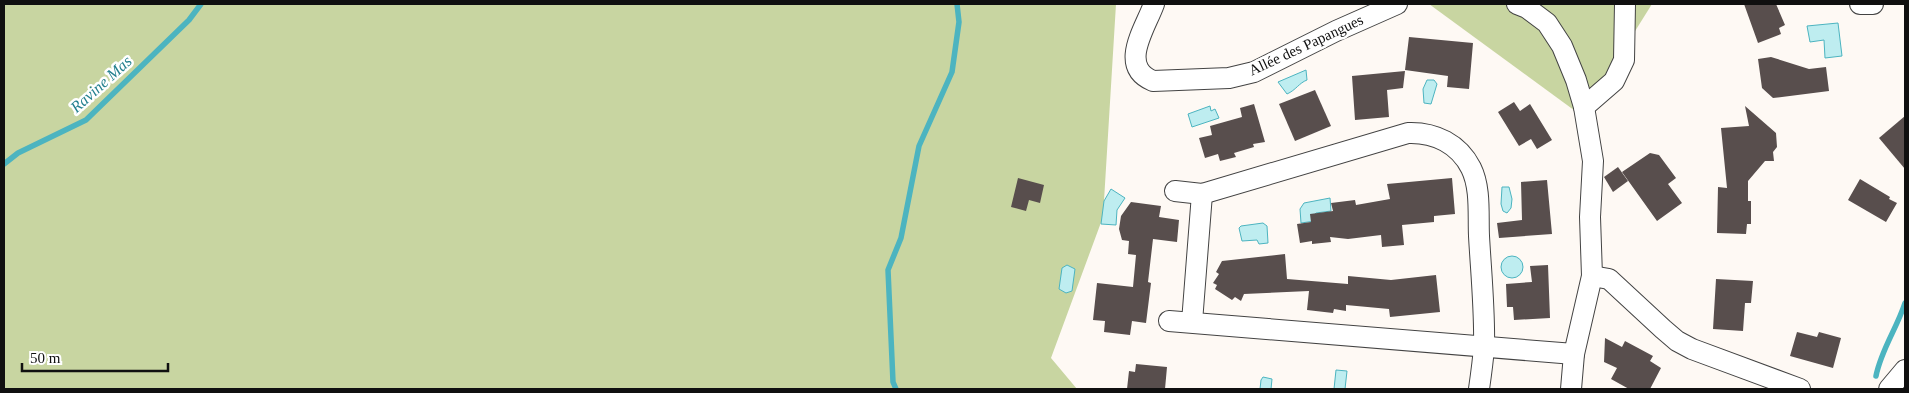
<svg xmlns="http://www.w3.org/2000/svg" width="1909" height="393" font-family="'Times New Roman',serif">
  <rect width="100%" height="100%" fill="#fef9f4"/>
  <g fill="#c8d5a1">
    <path d="M4,4h1112l-13,213 -52,141 26,31h-1073z"/>
    <path d="M1429,4h223l-70,112z"/>
  </g>
  <g fill="#beedf0" stroke="#4cb4c0">
    <path d="M1838,23l4,33 -17,2 -1,-18 -14,2 -3,-16z"/>
    <path d="M1306,70l1,10c-8,3 -11,10 -20,14l-9,-12z"/>
    <path d="M1427,80h7l3,4 -6,20 -7,-1 -1,-14z"/>
    <path d="M1210,106l1,5 4,-2 4,9 -27,9 -4,-13z"/>
    <path d="M1502,187h7l3,12 -1,9 -4,5 -4,-2 -2,-7z"/>
    <path d="M1111,189l14,9 -8,12 -1,15 -15,-1 3,-23z"/>
    <path d="M1330,198l1,13 -15,2 -1,1v7l-14,2 -1,-14 4,-6z"/>
    <path d="M1263,223l4,3 1,17 -9,1 -2,-4 -15,1 -3,-13 2,-2z"/>
    <circle cx="1512" cy="267" r="11"/>
    <path d="M1067,265l8,4 -3,22 -6,2 -7,-4 3,-21z"/>
    <path d="M1336,370l11,1 -2,18h-11z"/>
    <path d="M1263,377l9,2 -1,10h-11l1,-9z"/>
  </g>
  <g fill="none" stroke-linecap="round" stroke-linejoin="round">
    <g stroke="#4cb4c0" stroke-width="5.5">
      <path d="M4,164l14,-11 68,-33 103,-100 12,-16"/>
      <path d="M1876,376c5,-26 21,-48 29,-73"/>
      <path d="M896,389l-3,-7 -5,-112 13,-32 18,-92 33,-74 7,-50 -2,-18"/>
    </g>
  </g>
  <g fill="#584e4d">
    <path d="M1744,4h32l9,21 -6,3 2,6 -23,9z"/>
    <path d="M1409,37l64,6 -4,46 -22,-2 1,-11 -43,-6z"/>
    <path d="M1771,57l38,12 17,-2 3,24 -56,7 -11,-10 -4,-29z"/>
    <path d="M1405,71l-2,17 -16,2 2,27 -34,3 -3,-44z"/>
    <path d="M1315,90l16,36 -36,15 -16,-37z"/>
    <path d="M1514,102l6,9 10,-7 22,36 -15,9 -6,-10 -12,7 -21,-34z"/>
    <path d="M1254,104l11,38 -12,2 1,3 -20,6 2,4 -16,4 -2,-7 -13,4 -6,-20 13,-3 -2,-9 32,-9 -2,-9z"/>
    <path d="M1745,106l31,27 1,14 -4,5 1,9h-9l-17,20v20h3v23h-4l-1,10 -29,-1 1,-46 9,1 -6,-60 28,-2z"/>
    <path d="M1905,116v53l-26,-31z"/>
    <path d="M1650,153l9,2 17,23 -8,6 14,19 -25,18 -35,-49z"/>
    <path d="M1618,167l10,14 -15,11 -9,-15z"/>
    <path d="M1018,178l26,7 -4,18 -11,-3 -3,11 -15,-4z"/>
    <path d="M1452,178l3,36 -21,2v6l-32,3 2,20 -22,2 -1,-12 -33,4 -18,-2 1,5 -19,2v-3l-12,2 -3,-19 14,-2 -1,-8 23,-3 -2,-8 24,-3 1,5 34,-6 -3,-15z"/>
    <path d="M1860,179l30,18 -1,2 8,4 -11,19 -38,-22z"/>
    <path d="M1547,180l5,54 -53,4 -2,-15 25,-3 -1,-38z"/>
    <path d="M1131,202l30,4 -2,11 20,3 -2,22 -24,-3 -5,43 3,1 -5,40 -14,-2 -2,14 -26,-3 1,-11 -12,-1 4,-37 36,4 3,-32 -8,-1 1,-13 -7,-1 -3,-11 2,-13z"/>
    <path d="M1285,254l2,25 61,5v-8l43,4 45,-5 4,37 -50,5 -1,-8 -43,-4v6l-12,-2 -1,4 -26,-3 2,-19 -65,3 -3,7 -6,-4 -3,3 -17,-11 2,-4 -4,-2 6,-9 -3,-2 6,-11z"/>
    <path d="M1548,265l2,53 -36,2 -1,-13h-6l-1,-23 26,-2 -2,-16z"/>
    <path d="M1716,279l37,2 -2,22h-6l-2,28 -30,-2z"/>
    <path d="M1797,332l20,5 2,-5 22,6 -8,30 -43,-12z"/>
    <path d="M1605,338l17,9 3,-6 28,15 -3,5 11,7 -11,21h-21l-18,-10 6,-11 -13,-6z"/>
    <path d="M1136,364l31,3 -2,22h-38l2,-18 6,1z"/>
  </g>
  <g fill="none" stroke-linecap="round" stroke-linejoin="round">
    <defs>
      <g id="minor">
        <path d="M1154,4c-9,25 -36,62 -1,77l76,-3 25,-6 82,-41 61,-27"/>
        <path d="M1517,4l10,4 20,15 15,23 14,34 8,27 9,54 -3,56 2,59 -18,78 -3,35"/>
        <path d="M1860,4h13"/>
        <path d="M1584,107l30,-26 10,-21 1,-56"/>
        <path d="M1175,191l27,3 206,-61c27,-1 51,11 63,35 10,20 7,47 8,68 2,36 6,76 5,111 -1,14 -3,28 -5,42"/>
        <path d="M1592,276l17,3 54,50 14,12 15,8 108,40"/>
        <path d="M1169,321l405,33"/>
        <path d="M1192,322l10,-128"/>
        <path d="M1889,389l16,-19"/>
      </g>
    </defs>
    <use href="#minor" stroke="#434343" stroke-width="22"/>
    <use href="#minor" stroke="#fff" stroke-width="20"/>
  </g>
  <g text-anchor="middle" dominant-baseline="central" stroke-width="5" stroke-linejoin="round" paint-order="stroke">
    <g font-size="15" fill="#101010" stroke="#fff">
      <text transform="translate(1306 45) rotate(-25)">Allée des Papangues</text>
    </g>
    <g font-size="16" font-style="italic" fill="#24808f" stroke="#fff">
      <text transform="translate(101 84) rotate(-42)">Ravine Mas</text>
    </g>
  </g>
  <rect width="1909" height="393" fill="none" stroke="#101010" stroke-width="10"/>
  <path d="M22 363v8h146v-8" fill="none" stroke="#101010" stroke-width="2.5"/>
  <text x="30" y="363" font-size="15" fill="#101010" stroke="#ffffff" stroke-width="4" paint-order="stroke">50 m</text>
</svg>
